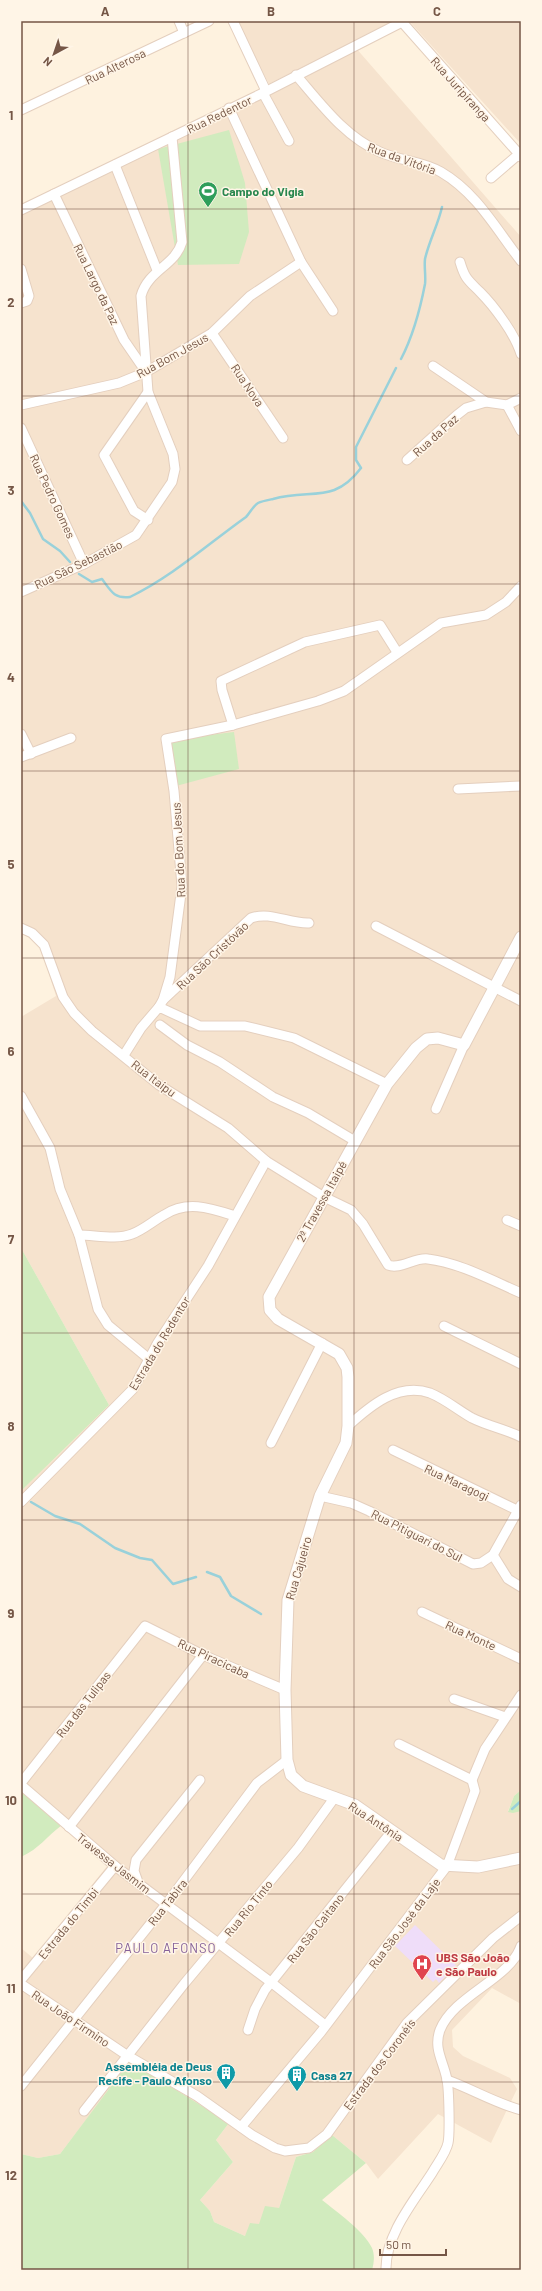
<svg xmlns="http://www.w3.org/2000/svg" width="542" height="2291" font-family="Barlow,sans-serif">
  <rect width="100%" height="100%" fill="#fef2df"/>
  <g fill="#f6e3ce">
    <path d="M237,21h158l-126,63z"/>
    <path d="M412,21h109v123l-111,-122z"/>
    <path d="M355,47l166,190v1553l-7,6 -6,15h13v193l-29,-16 -40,42 1,17 10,9 47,22 7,11 -26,54 -53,-29 -60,65 -12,-16 -34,-28 -19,17 -17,5 -17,51 -34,28 -31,-14 -4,-11 -10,-11 33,-38 -17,-22 13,-17 -99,-61 -70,92 -22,4 -17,-4v-206l12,10 75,-93 -87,-73v-301l88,-86 -88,-157v-231l35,-21 -15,-47 -6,-8 -14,-8v-723z"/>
  </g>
  <path fill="#efddf9" d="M415,1925l41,40 -17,18 -3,-4 -3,3 -38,-36z"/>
  <g fill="#d1ebbe">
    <path d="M229,130l16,53 4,49 -10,32 -61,1 -20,-116z"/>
    <path d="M234,732l5,37 -63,17 -8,-46z"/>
    <path d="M21,1248l88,157 -88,86z"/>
    <path d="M521,1790v21l-8,2 -5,-1 6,-16z"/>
    <path d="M21,1792l41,33c-16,12 -22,23 -41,32z"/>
    <path d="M130,2061l99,62 -13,17 17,22 -33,38 10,11 4,11 31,14 5,-13 9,1 6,-18 14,2 17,-51 17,-5 19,-17 34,28 -44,37c15,12 42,31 50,48 3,7 2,15 0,22h-351v-116l17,4 22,-4z"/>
  </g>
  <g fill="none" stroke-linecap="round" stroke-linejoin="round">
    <g stroke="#99d1da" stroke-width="2.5">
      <path d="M401,359c12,-23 19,-49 24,-75 1,-8 -1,-17 0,-25 4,-18 13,-34 17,-52"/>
      <path d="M21,501l9,12 13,26 17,12 10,11"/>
      <path d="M79,574l13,8 10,-3c9,12 12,20 28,18 43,-21 78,-53 116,-80 4,-4 7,-11 12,-14 4,-2 10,-3 15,-4 38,-11 60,6 88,-31l-5,-8v-13l40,-79"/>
      <path d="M31,1502l24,14 25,8 35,24 25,10 12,2 21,24 23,-7"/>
      <path d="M207,1572l13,5 11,19 30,18"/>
      <path d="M512,1809l9,-8"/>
    </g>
    <defs>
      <g id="minor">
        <path d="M179,21l5,12"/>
        <path d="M233,21l33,70"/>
        <path d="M402,22l117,132 -28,24"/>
        <path d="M296,75c25,29 49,62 84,77 20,9 42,9 61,20 36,21 55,57 80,89"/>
        <path d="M263,93l26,48"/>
        <path d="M229,108l72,154 32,49"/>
        <path d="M21,110l188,-89"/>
        <path d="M115,165l42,105"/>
        <path d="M54,194l70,146 22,32"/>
        <path d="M21,210l242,-117 141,-72"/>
        <path d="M460,262c5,17 8,18 20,30 14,14 35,42 41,62"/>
        <path d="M21,269l8,27 -2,5 -6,2"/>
        <path d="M212,333l71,105"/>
        <path d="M433,366l53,36 21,3 14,-7"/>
        <path d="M21,405l98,-22 27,-11 66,-39 38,-37 51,-34"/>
        <path d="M507,405l14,26"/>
        <path d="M21,428l63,136"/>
        <path d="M407,460l50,-45 9,-7 20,-6"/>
        <path d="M148,520l-14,-9 -30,-56 44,-63"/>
        <path d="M21,592l63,-28 52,-29 36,-53 3,-13 -2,-15 -25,-62 -7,-96c7,-26 34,-30 41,-54l-10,-105"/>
        <path d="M233,725l-11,-35 -1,-9 84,-39 75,-17 17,27"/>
        <path d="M21,734l10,20"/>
        <path d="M21,757l50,-19"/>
        <path d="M458,789l63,-3"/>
        <path d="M376,926l145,75"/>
        <path d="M21,928l11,5 12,12 19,52 11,16 18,18 67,54 69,43 38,33 58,36 27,13 12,14 25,41c12,5 27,-8 40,-6 32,4 63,21 93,34"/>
        <path d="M163,1000l88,-82c20,-7 38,6 58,5"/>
        <path d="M159,1007l4,-7 7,-23 12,-91 -8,-95 -8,-52 67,-14 85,-24 26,-10 97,-68 45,-8 20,-13 15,-16"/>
        <path d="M160,1025l27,20 33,17 53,35 35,16 47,28"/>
        <path d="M124,1055l17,-27 18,-21 41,19h45l49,12 93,46"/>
        <path d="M21,1096l29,52 10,41 19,46 19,74 10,16 41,34"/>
        <path d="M436,1109l28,-64"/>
        <path d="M507,1220l14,6"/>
        <path d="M79,1235c16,0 38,5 53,-1 11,-4 21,-13 32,-19 23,-15 46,-7 71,1"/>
        <path d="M444,1326l77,38"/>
        <path d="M348,1426c22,-20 50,-44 82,-33 15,6 28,17 42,25 16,8 33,11 49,19"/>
        <path d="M271,1443l51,-100"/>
        <path d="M393,1450l128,62"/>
        <path d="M320,1496l31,7 18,8 104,53 8,-1 12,-8 28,-50"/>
        <path d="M21,1502l112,-113 24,-45 51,-78 58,-105"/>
        <path d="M493,1555l15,24 13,8"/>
        <path d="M422,1612l99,47"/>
        <path d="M454,1699l51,18"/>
        <path d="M399,1744l73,36"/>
        <path d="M21,1783l124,-157 58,29 82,35"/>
        <path d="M21,1785l94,81 157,117 53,42"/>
        <path d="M69,1827l134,-172"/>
        <path d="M138,1882l-4,-11 2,-11 64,-80"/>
        <path d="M21,1980l94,-114"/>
        <path d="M21,1984l107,72 69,40 55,39 23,13 10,3 24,-3 18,-14 80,-111 86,-85 28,-22"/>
        <path d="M248,2030l7,-21 10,-19 127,-159"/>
        <path d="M447,2080c25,9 48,23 74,30"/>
        <path d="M21,2086l146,-183 90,-120 30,-23"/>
        <path d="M84,2111l100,-127 114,-136 37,-51"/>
        <path d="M241,2127l80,-95 126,-166 28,-75 -3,-11 13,-31 36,-54"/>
        <path d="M386,2270c-1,-35 28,-69 46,-97 5,-9 14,-20 16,-30 2,-9 1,-53 -1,-63 -3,-18 -14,-31 -7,-50 14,-35 70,-51 81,-84"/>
      </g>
      <g id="tertiary">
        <path d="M521,153l-2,1 2,2"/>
        <path d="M521,937l-57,108 -26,-7 -11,1 -11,9 -29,36 -118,213 1,13 8,9 61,35 8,14 1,9v49l-2,17 -26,53 -32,104 -3,90 2,70 4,15 12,11 52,19 86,60 37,2 43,-9"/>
      </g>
    </defs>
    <use href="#minor" stroke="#e4cfbe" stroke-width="11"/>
    <use href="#tertiary" stroke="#e4cfbe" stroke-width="13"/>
    <use href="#minor" stroke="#fff" stroke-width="9"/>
    <use href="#tertiary" stroke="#fff" stroke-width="11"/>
  </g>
  <path fill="none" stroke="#755646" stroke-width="1" stroke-opacity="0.55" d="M188,21v2249M354,21v2249M21,209h500M21,396h500M21,584h500M21,771h500M21,958h500M21,1146h500M21,1333h500M21,1520h500M21,1707h500M21,1894h500M21,2082h500"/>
  <defs>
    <symbol id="stadium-pin" viewBox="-11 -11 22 30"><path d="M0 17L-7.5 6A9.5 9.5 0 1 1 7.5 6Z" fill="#2e9e5b" stroke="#fff5e7"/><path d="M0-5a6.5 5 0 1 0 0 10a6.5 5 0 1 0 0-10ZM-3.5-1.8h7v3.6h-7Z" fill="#fff"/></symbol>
    <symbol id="hospital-pin" viewBox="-11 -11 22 30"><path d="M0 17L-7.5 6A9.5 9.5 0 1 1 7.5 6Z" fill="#e0444e" stroke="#fff5e7"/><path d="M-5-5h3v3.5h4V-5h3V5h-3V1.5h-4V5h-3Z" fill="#fff"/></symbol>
    <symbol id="building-pin" viewBox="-11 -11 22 30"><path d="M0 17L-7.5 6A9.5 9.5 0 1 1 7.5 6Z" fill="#0f9aa8" stroke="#fff5e7"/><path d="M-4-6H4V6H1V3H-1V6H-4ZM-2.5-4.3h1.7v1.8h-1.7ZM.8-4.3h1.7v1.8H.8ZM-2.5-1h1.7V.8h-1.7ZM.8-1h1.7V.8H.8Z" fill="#fff"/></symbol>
  </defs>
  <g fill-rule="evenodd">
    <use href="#stadium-pin" x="197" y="180" width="22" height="30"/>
    <use href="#hospital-pin" x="411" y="1953" width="22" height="30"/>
    <use href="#building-pin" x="215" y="2062" width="22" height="30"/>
    <use href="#building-pin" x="286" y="2064" width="22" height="30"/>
  </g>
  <g text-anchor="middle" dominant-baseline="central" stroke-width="3" stroke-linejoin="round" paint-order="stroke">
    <g font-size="12" fill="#755646" stroke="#fff5e7">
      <text transform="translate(115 66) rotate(-26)">Rua Alterosa</text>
      <text transform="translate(461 89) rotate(48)">Rua Juripiranga</text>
      <text transform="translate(219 114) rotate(-26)">Rua Redentor</text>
      <text transform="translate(402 158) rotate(20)">Rua da Vitória</text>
      <text transform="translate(97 284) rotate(64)">Rua Largo da Paz</text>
      <text transform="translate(172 355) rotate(-29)">Rua Bom Jesus</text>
      <text transform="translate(248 385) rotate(56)">Rua Nova</text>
      <text transform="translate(435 435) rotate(-42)">Rua da Paz</text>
      <text transform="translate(53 496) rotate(65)">Rua Pedro Gomes</text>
      <text transform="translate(78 564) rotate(-26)">Rua São Sebastião</text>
      <text transform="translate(178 850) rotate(-93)">Rua do Bom Jesus</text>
      <text transform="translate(212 955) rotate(-43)">Rua São Cristóvão</text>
      <text transform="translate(154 1078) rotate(37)">Rua Itaipu</text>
      <text transform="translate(321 1201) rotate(-61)">2ª Travessa Itaipé</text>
      <text transform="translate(159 1343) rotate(-59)">Estrada do Redentor</text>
      <text transform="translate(457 1482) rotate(25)">Rua Maragogi</text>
      <text transform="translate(417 1535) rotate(27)">Rua Pitiguari do Sul</text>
      <text transform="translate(298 1568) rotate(-74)">Rua Cajueiro</text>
      <text transform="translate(471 1635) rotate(25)">Rua Monte</text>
      <text transform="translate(214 1658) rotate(25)">Rua Piracicaba</text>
      <text transform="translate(83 1704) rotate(-52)">Rua das Tulipas</text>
      <text transform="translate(376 1821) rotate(33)">Rua Antônia</text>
      <text transform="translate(114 1863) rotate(38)">Travessa Jasmim</text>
      <text transform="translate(167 1902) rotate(-52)">Rua Tabira</text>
      <text transform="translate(248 1908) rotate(-51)">Rua Rio Tinto</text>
      <text transform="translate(68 1923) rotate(-51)">Estrada do Timbi</text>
      <text transform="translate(404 1923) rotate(-53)">Rua São José da Laje</text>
      <text transform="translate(315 1928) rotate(-52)">Rua São Caitano</text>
      <text transform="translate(71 2018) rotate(34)">Rua João Firmino</text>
      <text transform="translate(379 2064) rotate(-53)">Estrada dos Coronéis</text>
    </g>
    <g font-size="12" font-weight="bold" fill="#27864d" stroke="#fff5e7" text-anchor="start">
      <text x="222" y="191">Campo do Vigia</text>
    </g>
    <g font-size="12" font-weight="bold" fill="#be3a42" stroke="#fff5e7" text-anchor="start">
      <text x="436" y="1957">UBS São João<tspan x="436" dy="14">e São Paulo</tspan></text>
    </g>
    <g font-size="12" font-weight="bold" fill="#0d838f" stroke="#fff5e7" text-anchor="end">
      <text x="212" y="2066">Assembléia de Deus<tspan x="212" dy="14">Recife - Paulo Afonso</tspan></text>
      <text x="311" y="2075" text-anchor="start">Casa 27</text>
    </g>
    <g font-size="13" letter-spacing="1" fill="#866199" stroke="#fff5e7">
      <text x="166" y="1948">PAULO AFONSO</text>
    </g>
  </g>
  <rect width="542" height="2291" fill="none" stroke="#fff5e7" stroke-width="44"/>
  <g transform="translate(54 54) rotate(220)" stroke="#fff5e7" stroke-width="3" paint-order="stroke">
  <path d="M0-3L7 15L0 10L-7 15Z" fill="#755646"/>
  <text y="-6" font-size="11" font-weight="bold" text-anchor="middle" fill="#755646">N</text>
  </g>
  <path d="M380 2249v6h66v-6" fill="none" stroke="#755646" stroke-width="2"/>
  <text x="386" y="2249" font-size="12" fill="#755646" stroke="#fff5e7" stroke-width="3" paint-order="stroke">50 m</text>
  <rect x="22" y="22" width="498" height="2247" fill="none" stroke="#755646" stroke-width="1.5"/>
  <g font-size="13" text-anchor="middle" font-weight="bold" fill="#755646">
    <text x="105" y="16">A</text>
    <text x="271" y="16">B</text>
    <text x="437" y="16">C</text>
    <text x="11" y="120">1</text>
    <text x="11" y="307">2</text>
    <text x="11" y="495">3</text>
    <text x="11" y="682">4</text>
    <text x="11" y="869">5</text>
    <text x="11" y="1056">6</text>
    <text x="11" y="1244">7</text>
    <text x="11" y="1431">8</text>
    <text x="11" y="1618">9</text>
    <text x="11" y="1805">10</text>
    <text x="11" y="1993">11</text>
    <text x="11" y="2180">12</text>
  </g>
</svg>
